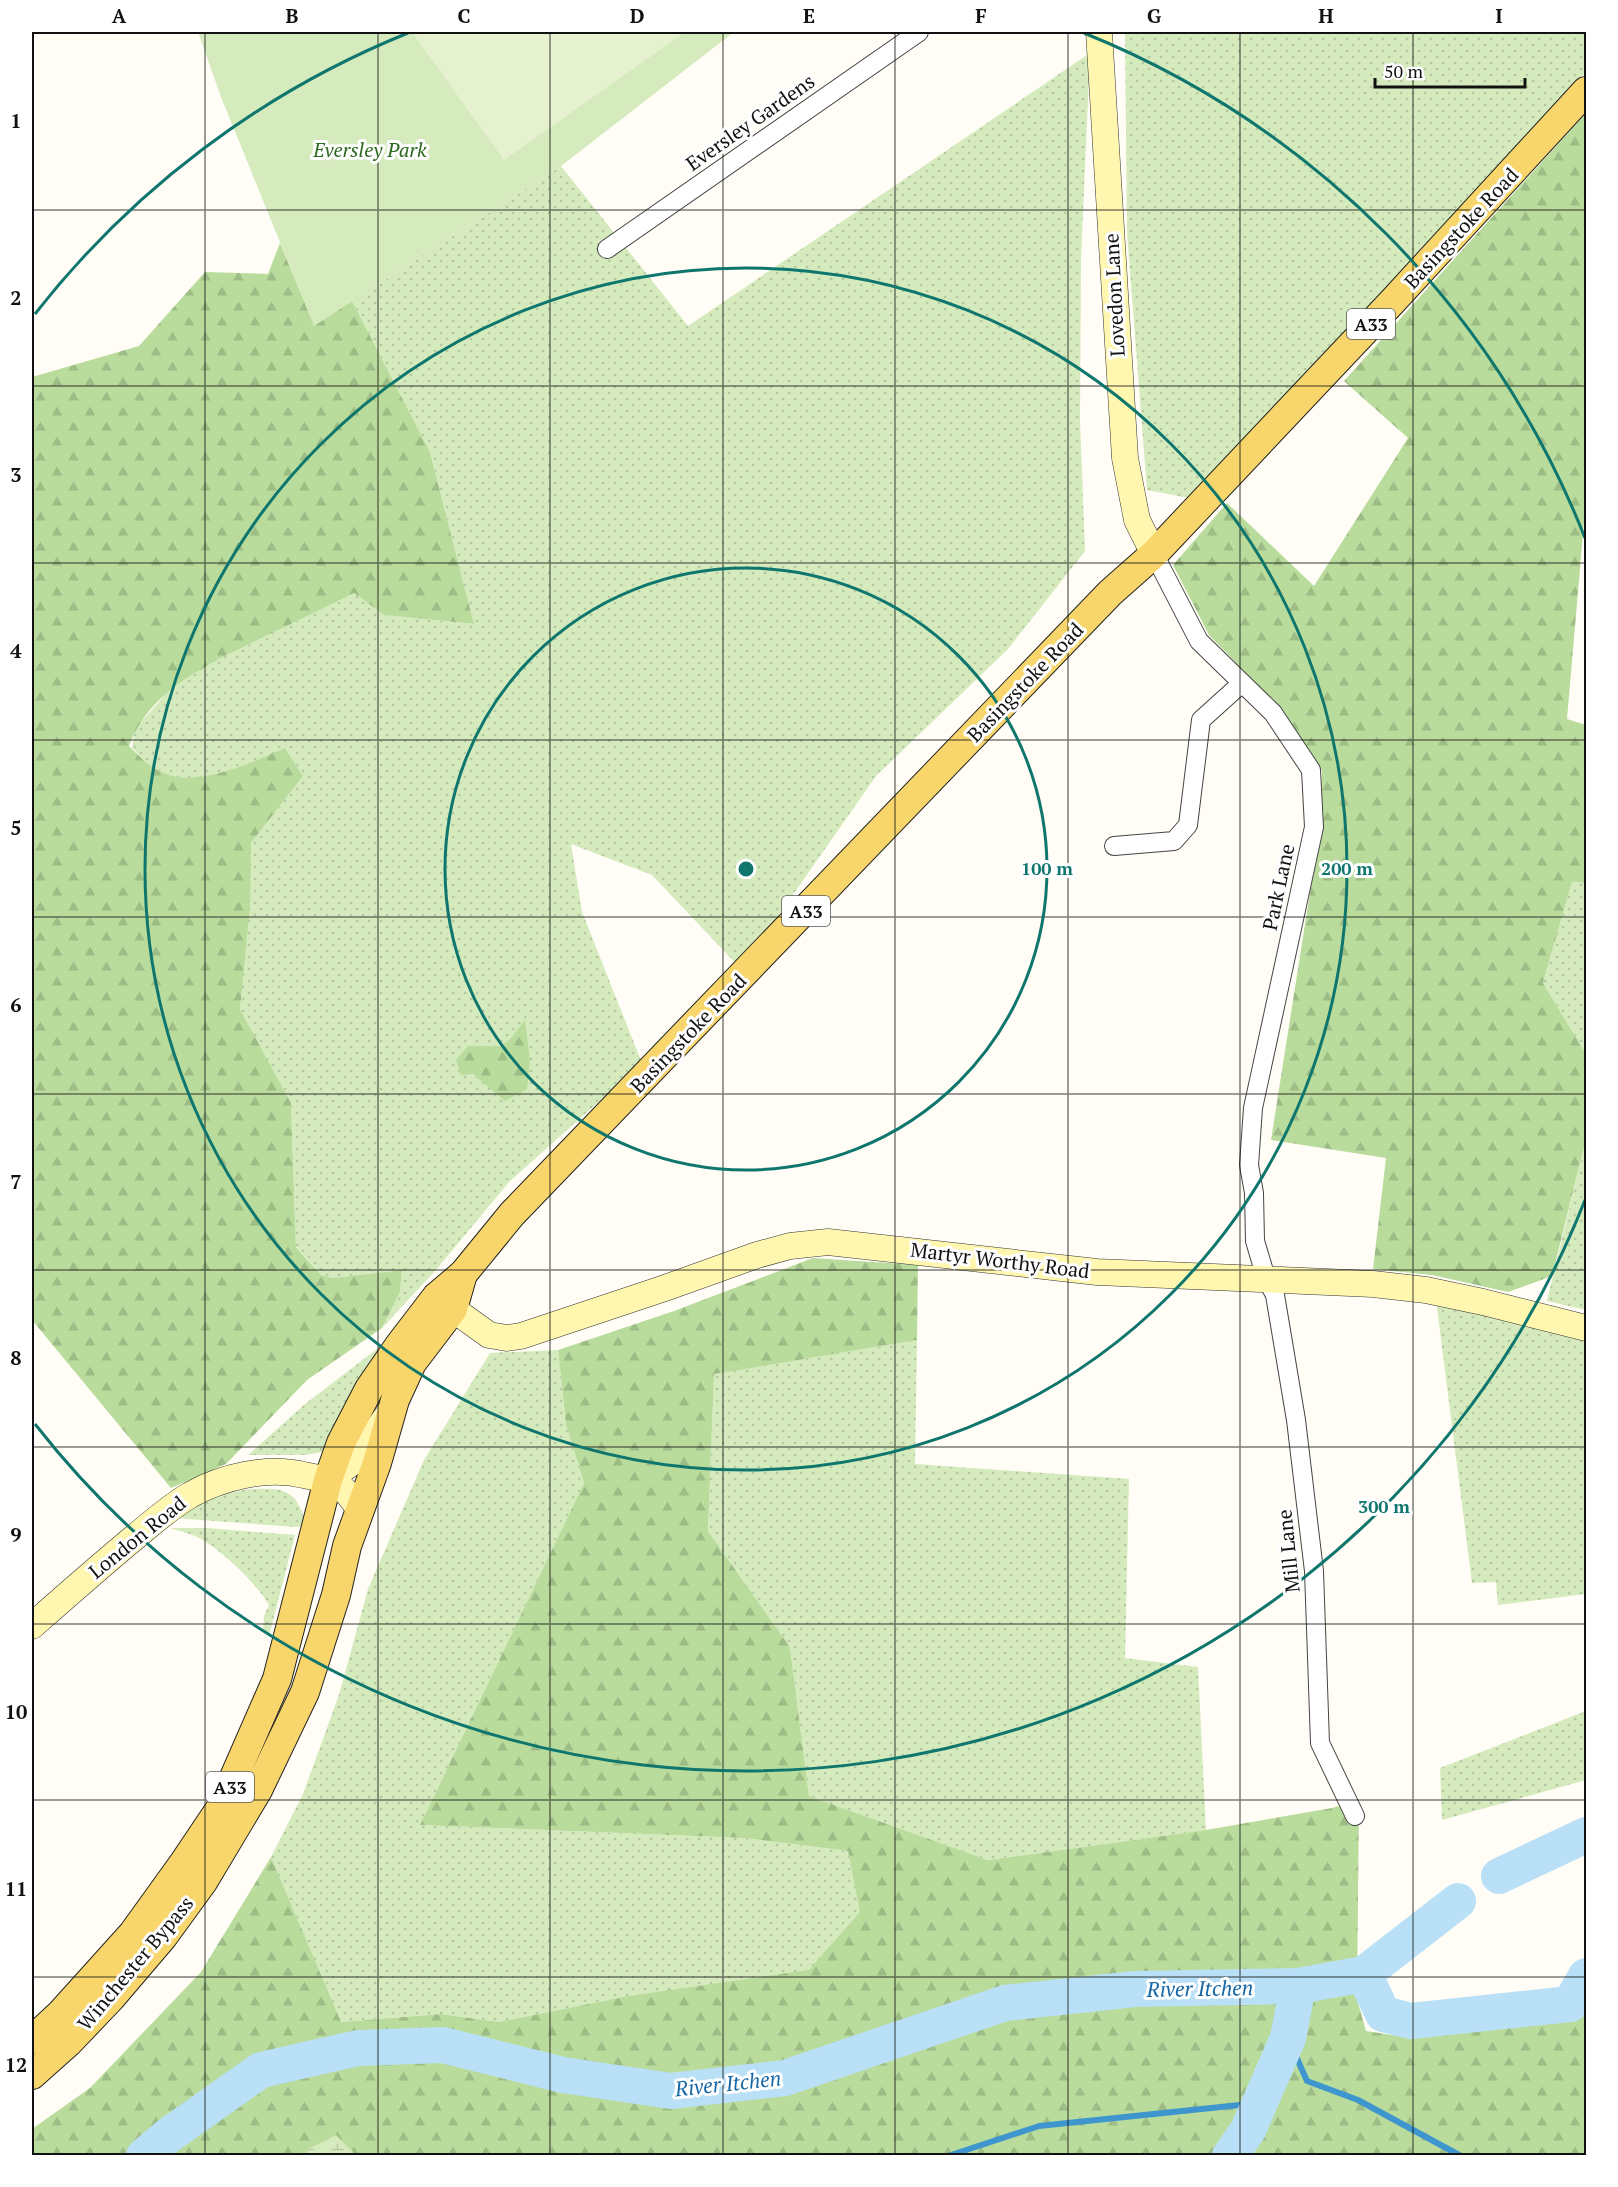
<svg xmlns="http://www.w3.org/2000/svg" width="1618" height="2187" font-family="'PT Serif',serif">
  <defs>
    <pattern id="grass-dots" width="8" height="8" patternUnits="userSpaceOnUse" patternTransform="scale(1.5)"><rect width="8" height="8" fill="#d5ebbd"/><path d="M2 2h.1M6 6h.1" fill="none" stroke="#b6c8a1" stroke-width="1.8" stroke-linecap="round"/></pattern>
    <pattern id="forest-firs" width="22" height="20" patternUnits="userSpaceOnUse" patternTransform="scale(1.5)"><rect width="22" height="20" fill="#b9dc9c"/><path d="M5 1l3.5 6h-7zM16 11l3.5 6h-7z" fill="#9ebc85"/></pattern>
    <pattern id="wetland-marsh" width="20" height="14" patternUnits="userSpaceOnUse" patternTransform="scale(1.5)"><rect width="20" height="14" fill="#d5ebbd"/><path d="M1 5h8M5 5V1M11 12h8M15 12V8" fill="none" stroke="#b6c8a1"/></pattern>
  </defs>
  <rect width="100%" height="100%" fill="#fffdf5"/>
  <g fill="url(#grass-dots)">
    <path d="M1125,32h461v40l-392,427 -47,-9 -20,-257z"/>
    <path d="M1090,53l-9,206 -1,161 5,131 -77,98 -132,127 -135,193 -89,-94 -81,-31 11,68 60,151 -133,119 -73,88 -54,58 18,-36 2,-22 -70,8 -11,-3 -25,-29 -5,-143 -51,-94 11,-166 52,-67 -18,-28c-35,14 -88,42 -125,24 -10,-5 -20,-16 -28,-24l3,-19 35,-40 33,-22 151,-74 30,22 90,9 -44,-172 -78,-151 209,-135 127,160z"/>
    <path d="M1572,882l14,1v171l-43,-71z"/>
    <path d="M1586,1139v171l-39,-9z"/>
    <path d="M1436,1300l150,39v255l-88,11 -2,-23 -24,1z"/>
    <path d="M390,1339l-56,105 -12,8 -17,3h-57l57,-51z"/>
    <path d="M917,1340l-2,124 214,15 -4,179 73,9 8,163 -218,30 -179,-64 -19,-149 -82,-116 6,-158z"/>
    <path d="M558,1350l8,75 18,58 -164,342 324,13 104,13 13,61 -52,59 -181,25 -129,26 -58,-8 -101,8 -69,-165 32,-63 36,-99 29,-106 56,-129 66,-107z"/>
    <path d="M250,1489c21,0 39,-4 50,18 3,6 4,11 3,19l-8,1 -121,-9c15,-15 55,-26 76,-29z"/>
    <path d="M170,1528h37l88,7 -26,101 -6,-7 1,-13 5,-11c-12,-21 -50,-58 -72,-68 -8,-4 -18,-6 -27,-9z"/>
    <path d="M1586,1711v69l-144,40 -2,-52z"/>
  </g>
  <g fill="url(#forest-firs)">
    <path d="M1586,113v386l-19,220 19,6v158l-14,-1 -29,101 43,71v85l-34,137 -44,16 -76,-17 -59,-6 13,-111 -115,-18 49,-311 2,-58 -41,-62 -72,-74 -36,-70 54,-62 87,83 94,-148 -64,-57z"/>
    <path d="M280,243l30,72 36,-19 6,5 78,151 44,172 -90,-9 -30,-22c-30,15 -61,30 -92,45 -51,25 -112,50 -133,108 9,9 21,21 32,26 38,17 89,-10 124,-24l18,28 -52,67 -1,63 -10,103 51,94 5,144 25,28 11,3 70,-8 -2,22 -18,36 -75,52 -81,84 -55,24 -139,-168v-943l107,-31 66,-74 63,2z"/>
    <path d="M525,1020l5,40 -3,29 -22,12 -32,-27 -12,1 -5,-15 12,-14h34l10,-9z"/>
    <path d="M813,1258l105,7 -1,75 -203,34 -6,157 82,116 19,149 179,64 218,-30 126,-22 27,-8 -2,199 9,32 46,7 161,-27 13,-22v166l-1233,1v-4l-43,-4 -4,7 -274,1v-27l58,-41 111,-116 70,-115 70,165 100,-8 58,8 129,-26 181,-26 51,-58 -12,-61 -104,-13 -324,-13 164,-342 -18,-58 -8,-75 116,-39z"/>
  </g>
  <path fill="url(#wetland-marsh)" d="M336,2135l17,17v3h-47l4,-7z"/>
  <path fill="#d5ebbd" d="M198,32h536l-173,134 -247,160 -93,-229z"/>
  <path fill="#e6f2cf" d="M412,32h273l-181,128z"/>
  <g fill="none" stroke-linecap="round" stroke-linejoin="round">
    <g stroke="#3f96cf" stroke-width="6">
      <path d="M1288,2038l19,43 51,19 103,56"/>
      <path d="M948,2156l91,-30 220,-23"/>
    </g>
    <g stroke="#b9e0f7" stroke-width="36">
      <path d="M1499,1876l87,-41"/>
      <path d="M1364,1974l94,-73"/>
      <path d="M144,2156l25,-21 92,-65 97,-22 85,-3 120,30 108,16 114,-13 220,-75 130,-14 163,-3 66,-12 19,40 28,7 159,-17 16,-28"/>
      <path d="M1230,2156l18,-26 40,-92 10,-52"/>
    </g>
    <defs>
      <g id="street">
        <path d="M607,249l312,-217"/>
        <path d="M1154,554l45,87 74,72 38,57 3,57 -61,281 -4,57 5,28 1,48 11,37 9,17 21,125 18,151 6,172 35,73"/>
        <path d="M1114,846l60,-5 14,-16 13,-105 41,-37"/>
      </g>
      <g id="secondary">
        <path d="M1099,32l26,426 12,62 17,34"/>
        <path d="M436,1297l53,38 18,3 14,-2 144,-48 92,-33 33,-9 38,-4 269,30 276,12 53,6 57,12 103,26"/>
        <path d="M328,1480l26,-19 36,-49"/>
        <path d="M32,1626c34,-30 68,-60 103,-89 18,-15 35,-30 55,-42 32,-18 77,-29 114,-20 30,6 38,7 55,34"/>
      </g>
      <g id="primary">
        <path d="M32,2040l28,-26 73,-81 49,-68 39,-58 56,-128 51,-199 13,-37 28,-54 31,-45 36,-47 27,-23 49,-60 598,-621 44,-39 238,-252 194,-211"/>
        <path d="M32,2075l37,-33 42,-44 52,-61 40,-55 55,-92 47,-98 31,-97 11,-49 30,-83 18,-63 17,-37 41,-54 10,-35"/>
      </g>
    </defs>
    <use href="#street" stroke="#444" stroke-width="20"/>
    <use href="#secondary" stroke="#333" stroke-width="27"/>
    <use href="#primary" stroke="#222" stroke-width="30"/>
    <use href="#street" stroke="#fff" stroke-width="18"/>
    <use href="#secondary" stroke="#fff6b0" stroke-width="26"/>
    <use href="#primary" stroke="#f9d66b" stroke-width="28"/>
  </g>
  <path fill="none" stroke="#111" stroke-width="1.5" stroke-opacity="0.55" d="M205,32v2124M378,32v2124M550,32v2124M723,32v2124M895,32v2124M1068,32v2124M1240,32v2124M1413,32v2124M32,210h1554M32,386h1554M32,563h1554M32,740h1554M32,917h1554M32,1094h1554M32,1270h1554M32,1447h1554M32,1624h1554M32,1800h1554M32,1977h1554"/>
  <g fill="none" stroke="#0f766e" stroke-width="3">
    <circle cx="746" cy="869" r="301"/>
    <circle cx="746" cy="869" r="601"/>
    <path d="M1585 1200A902 902 0 0 1 35 1424M35 314A902 902 0 0 1 408 33M1084 33A902 902 0 0 1 1585 538"/>
  </g>
  <g text-anchor="middle" dominant-baseline="central" stroke-width="6" stroke-linejoin="round" paint-order="stroke">
    <g fill="#fff" stroke="#585858" stroke-width="1.5">
      <rect x="1347" y="309" width="48" height="30" rx="4.5"/>
      <rect x="782" y="896" width="48" height="30" rx="4.5"/>
      <rect x="206" y="1772" width="48" height="30" rx="4.5"/>
    </g>
    <g font-size="18" font-weight="bold" fill="#111">
      <text x="1371" y="324">A33</text>
      <text x="806" y="911">A33</text>
      <text x="230" y="1787">A33</text>
    </g>
    <g font-size="20" fill="#111" stroke="#fff">
      <text transform="translate(750 122) rotate(-35)">Eversley Gardens</text>
      <text transform="translate(1461 228) rotate(-47)">Basingstoke Road</text>
      <text transform="translate(1114 295) rotate(-93)">Lovedon Lane</text>
      <text transform="translate(1025 682) rotate(-46)">Basingstoke Road</text>
      <text transform="translate(1278 887) rotate(-78)">Park Lane</text>
      <text transform="translate(688 1033) rotate(-46)">Basingstoke Road</text>
      <text transform="translate(1000 1260) rotate(7)">Martyr Worthy Road</text>
      <text transform="translate(137 1537) rotate(-39)">London Road</text>
      <text transform="translate(1288 1551) rotate(-96)">Mill Lane</text>
      <text transform="translate(135 1963) rotate(-50)">Winchester Bypass</text>
    </g>
    <g font-size="20" font-style="italic" fill="#2f6b1f" stroke="#fff">
      <text x="370" y="149">Eversley Park</text>
    </g>
    <g font-size="21" font-style="italic" fill="#1768a6" stroke="#fff">
      <text transform="translate(1200 1988) rotate(-1)">River Itchen</text>
      <text transform="translate(728 2083) rotate(-6)">River Itchen</text>
    </g>
  </g>
  <circle cx="746" cy="869" r="9" fill="#0f766e" stroke="#fff" stroke-width="3"/>
  <g font-size="18" text-anchor="middle" font-weight="bold" fill="#0f766e" stroke="#fff" stroke-width="6" stroke-linejoin="round" paint-order="stroke">
    <text x="1047" y="875">100 m</text>
    <text x="1347" y="875">200 m</text>
    <text x="1384" y="1513">300 m</text>
  </g>
  <rect width="1618" height="2187" fill="none" stroke="#ffffff" stroke-width="66"/>
  <path d="M1375 78v9h150v-9" fill="none" stroke="#111111" stroke-width="3"/>
  <text x="1384" y="78" font-size="18" fill="#111111" stroke="#ffffff" stroke-width="4.5" paint-order="stroke">50 m</text>
  <rect x="33" y="33" width="1552" height="2121" fill="none" stroke="#111" stroke-width="2"/>
  <g font-size="20" text-anchor="middle" font-weight="bold" fill="#111">
    <text x="119" y="23">A</text>
    <text x="292" y="23">B</text>
    <text x="464" y="23">C</text>
    <text x="637" y="23">D</text>
    <text x="809" y="23">E</text>
    <text x="981" y="23">F</text>
    <text x="1154" y="23">G</text>
    <text x="1326" y="23">H</text>
    <text x="1499" y="23">I</text>
    <text x="16" y="128">1</text>
    <text x="16" y="305">2</text>
    <text x="16" y="482">3</text>
    <text x="16" y="658">4</text>
    <text x="16" y="835">5</text>
    <text x="16" y="1012">6</text>
    <text x="16" y="1189">7</text>
    <text x="16" y="1365">8</text>
    <text x="16" y="1542">9</text>
    <text x="16" y="1719">10</text>
    <text x="16" y="1896">11</text>
    <text x="16" y="2072">12</text>
  </g>
</svg>
